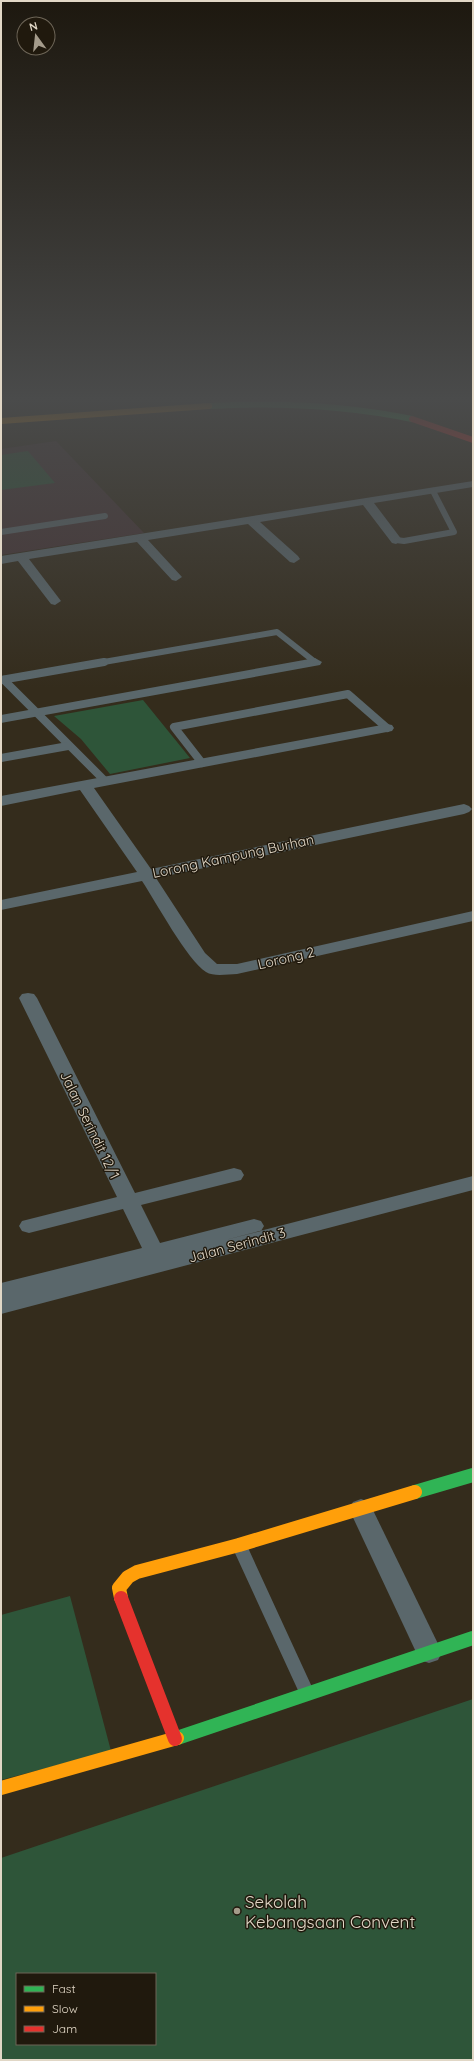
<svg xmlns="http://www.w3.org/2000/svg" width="474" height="2061" font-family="Quicksand,sans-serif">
  <rect width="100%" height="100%" fill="#342c1c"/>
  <path fill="#453334" d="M56,441l88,92 -143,22v-106z"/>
  <g fill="#2e5539" fill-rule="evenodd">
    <path d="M28,451l27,32 -54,7v-35z"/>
    <path d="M143,700l47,58 -80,16 -29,-35 -27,-23z"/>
    <path d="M70,1596l41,155 -110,29v-165z"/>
    <path d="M473,1699v361h-472v-202zM17,1974h138v70h-138z"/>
  </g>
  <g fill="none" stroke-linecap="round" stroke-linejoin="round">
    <g stroke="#5a676b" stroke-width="6">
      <path d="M1,532l104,-16"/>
      <path d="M396,540l8,1 50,-9 -21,-41"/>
      <path d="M98,663l179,-31 38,30"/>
    </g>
    <g stroke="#5a676b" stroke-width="8">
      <path d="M1,680l103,-18"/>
      <path d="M4,680l101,101"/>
      <path d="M1,758l67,-12"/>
      <path d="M202,763l-28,-36 174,-33 39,34"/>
    </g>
    <path stroke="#5a676b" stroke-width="14" d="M239,1545l68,148"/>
    <g fill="#5a676b" fill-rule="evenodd">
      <path d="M473,481v6l-99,16 28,37 -6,4 -4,-1 -29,-38 -103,17 38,34 2,3 -6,4 -4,-1 -42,-38 -100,16 34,37 -6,4 -4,-1 -35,-38 -108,17 32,42 -6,4 -4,-1 -33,-43 -17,3v-8z"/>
      <path d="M315,658l7,4 -2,3 -319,58v-8z"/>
      <path d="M387,724l5,1 2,3 -2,3 -298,57 57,81 313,-65 5,2 3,3 -3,3 -5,2 -308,64 49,75 12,11h20l236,-53v10l-236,53c-9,0 -23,3 -31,-2 -19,-12 -50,-70 -64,-91l-141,29v-10l136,-28 -57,-82 -79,16v-10z"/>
      <path d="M28,993l6,1 3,4 98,195 99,-25 7,2 3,5 -3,5 -100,25 19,38 94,-24 7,2 3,5 -3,5 -36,9 248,-64v14l-472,124v-31l141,-35 -19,-39 -94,24 -7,-2 -3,-5 3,-5 95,-24 -98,-199 3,-4z"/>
      <path d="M361,1499l8,3 73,150 -4,8 -9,3 -9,-3 -4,-8 -67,-143 4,-7z"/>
    </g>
    <path stroke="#30b455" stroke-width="6" d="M209,406c69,-4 135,-1 203,13"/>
    <g stroke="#30b455" stroke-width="14">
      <path d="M415,1492l58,-17"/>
      <path d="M177,1738l296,-100"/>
    </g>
    <path stroke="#ff9f0a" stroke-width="6" d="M1,421l208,-15"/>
    <g stroke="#ff9f0a" stroke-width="14">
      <path d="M121,1598l-2,-10 9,-11 9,-5 102,-27 176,-53"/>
      <path d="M1,1788l176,-50"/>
    </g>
    <path stroke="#e5322d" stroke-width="6" d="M412,419l61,21"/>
    <path stroke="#e5322d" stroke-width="14" d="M121,1598l54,141"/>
  </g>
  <linearGradient id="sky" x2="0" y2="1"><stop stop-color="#1d180f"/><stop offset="0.58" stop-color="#4a4b4b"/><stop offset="1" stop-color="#4a4b4b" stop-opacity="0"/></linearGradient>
  <rect width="474" height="688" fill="url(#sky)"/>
  <circle fill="#a49b8a" stroke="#20190d" stroke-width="1.5" cx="237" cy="1911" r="4"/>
  <g text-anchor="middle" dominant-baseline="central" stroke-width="3" stroke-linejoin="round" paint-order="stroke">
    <g font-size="14" fill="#e1d7c6" stroke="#20190d">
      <text transform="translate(233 856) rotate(-12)">Lorong Kampung Burhan</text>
      <text transform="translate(286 958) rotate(-13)">Lorong 2</text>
      <text transform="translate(90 1125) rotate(64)">Jalan Serindit 12/1</text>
      <text transform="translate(237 1245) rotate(-15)">Jalan Serindit 3</text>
    </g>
    <g font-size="17" fill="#e1d7c6" stroke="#20190d" text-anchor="start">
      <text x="245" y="1901">Sekolah<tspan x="245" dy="20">Kebangsaan Convent</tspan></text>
    </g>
  </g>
  <rect width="474" height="2061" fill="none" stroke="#e1d7c6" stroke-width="4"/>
  <rect x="16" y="1973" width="140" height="72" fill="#20190d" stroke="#6d6557"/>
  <rect x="24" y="1986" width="20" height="6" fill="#30b455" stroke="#6d6557"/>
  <text x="52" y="1993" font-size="12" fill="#e1d7c6">Fast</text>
  <rect x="24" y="2006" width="20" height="6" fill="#ff9f0a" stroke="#6d6557"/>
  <text x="52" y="2013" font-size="12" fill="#e1d7c6">Slow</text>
  <rect x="24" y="2026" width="20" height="6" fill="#e5322d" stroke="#6d6557"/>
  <text x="52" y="2033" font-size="12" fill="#e1d7c6">Jam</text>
  <g transform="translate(36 36) rotate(345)"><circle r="19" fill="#20190d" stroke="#6d6557"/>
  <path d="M0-3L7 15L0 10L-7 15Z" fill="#a49b8a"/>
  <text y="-6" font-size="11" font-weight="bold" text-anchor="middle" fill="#e1d7c6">N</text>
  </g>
</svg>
